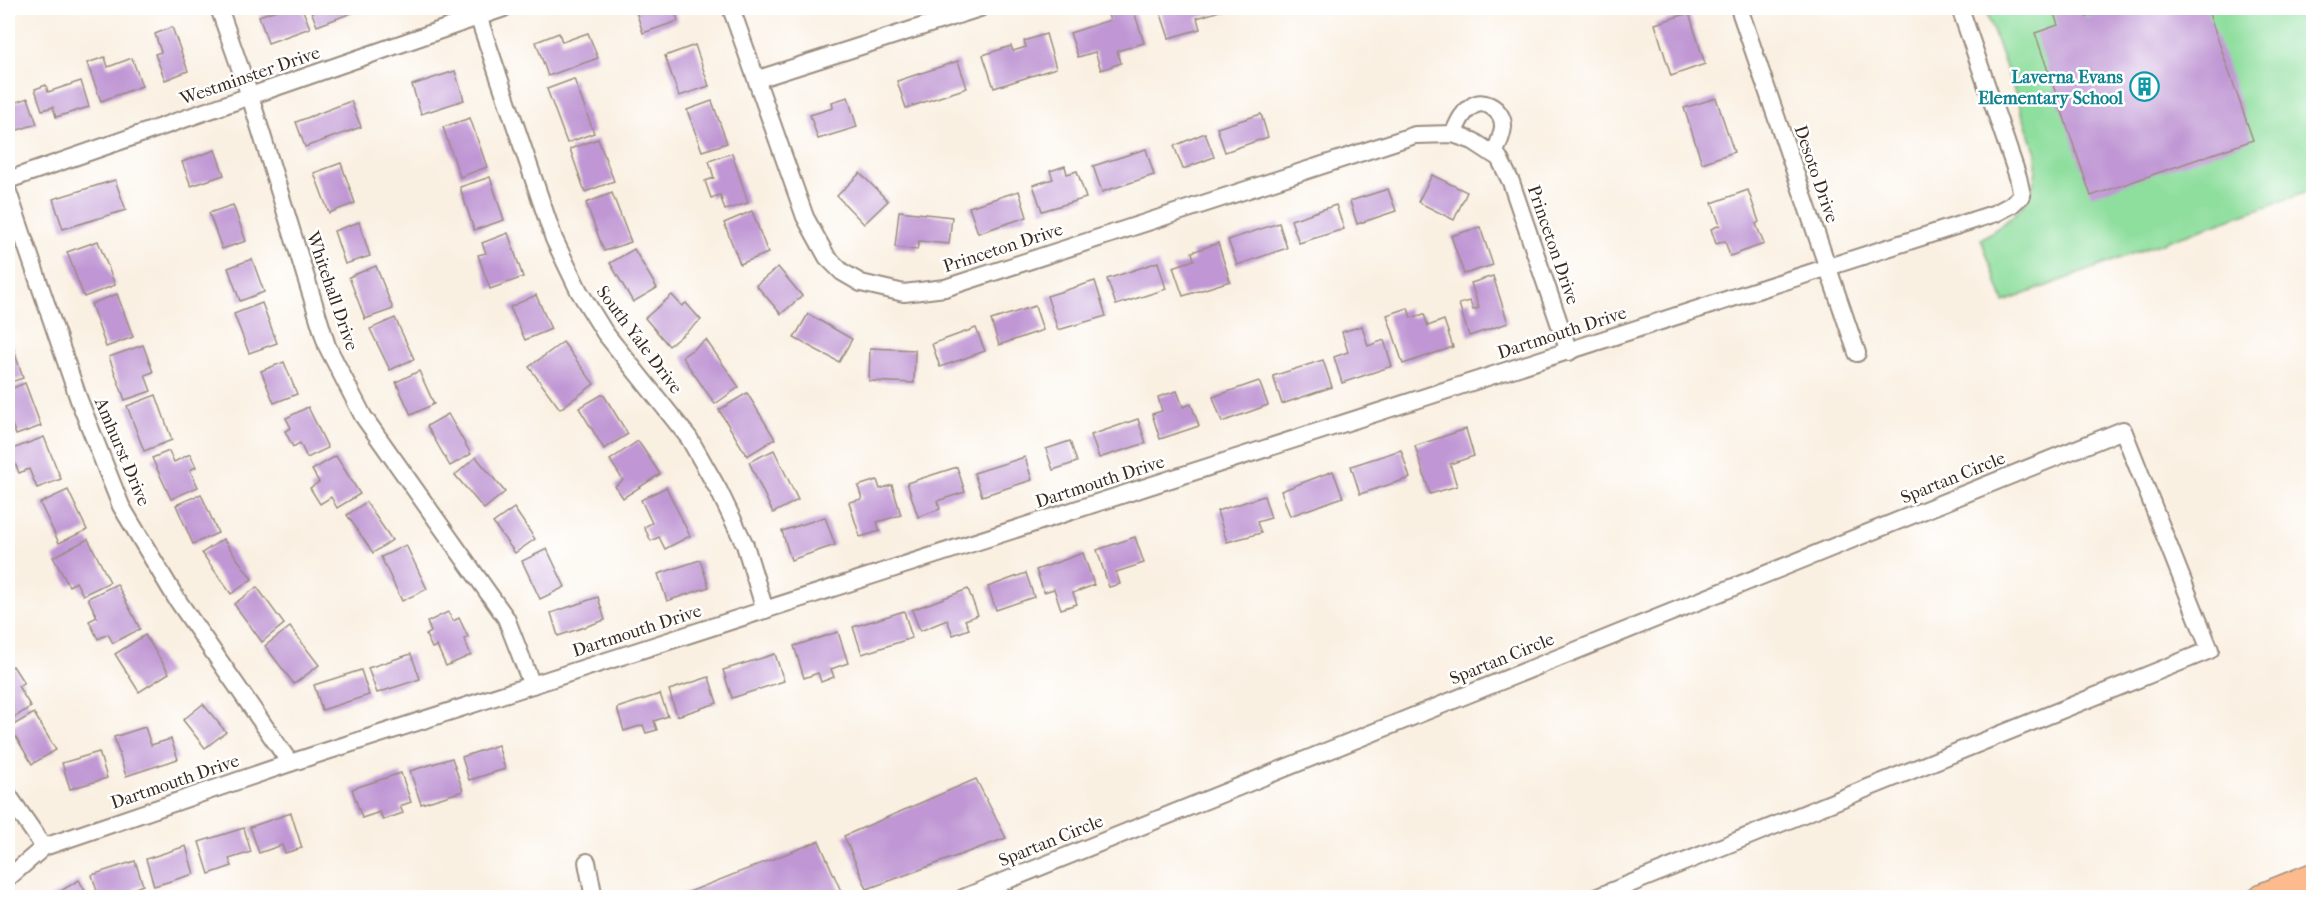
<svg xmlns="http://www.w3.org/2000/svg" width="2321" height="905" font-family="'IM FELL French Canon',serif">
  <rect width="100%" height="100%" fill="#fff"/>
  <filter id="ink" filterUnits="userSpaceOnUse"><feTurbulence type="fractalNoise" baseFrequency=".0167" numOctaves="2"/><feDisplacementMap in="SourceGraphic" scale="12" xChannelSelector="R" yChannelSelector="G"/><feConvolveMatrix kernelMatrix="1 2 1 2 8 2 1 2 1" color-interpolation-filters="sRGB"/></filter>
  <filter id="wash" filterUnits="userSpaceOnUse"><feTurbulence type="fractalNoise" baseFrequency=".008" numOctaves="4" result="noise"/><feDisplacementMap in="SourceGraphic" scale="24" xChannelSelector="R" yChannelSelector="G"/><feGaussianBlur stdDeviation="1.35" result="paint"/><feColorMatrix in="noise" values="0 0 0 0 0 0 0 0 0 0 0 0 0 0 0 0 0 1.4 0 .05"/><feComposite in="paint" operator="in"/></filter>
  <g filter="url(#wash)">
    <rect width="100%" height="100%" fill="#faf0e2"/>
    <path fill="#8ede9d" stroke="#64845e" stroke-width="1.5" d="M1985,8h328v182l-174,61 -135,51 -23,-63c36,-24 58,-38 55,-86z"/>
    <g id="blocks">
      <g fill="#c097d4">
        <path d="M282,8h20l8,20 -42,15 -9,-27z"/>
        <path d="M310,8h45l2,3 -40,15z"/>
        <path d="M635,8h39l4,13 -35,12z"/>
        <path d="M1133,8l11,35 -27,8 4,12 -20,7 -6,-18 -17,5 -8,-24 40,-13 -2,-5z"/>
        <path d="M1159,8h70l-32,10 3,11 -31,9z"/>
        <path d="M2052,8h31l3,9 29,-9h92l46,132 -162,56 -56,-163 23,-8z"/>
        <path d="M1689,13l16,51 -34,12 -16,-52z"/>
        <path d="M172,27l16,44 -23,9 -10,-26 6,-2 -6,-18z"/>
        <path d="M559,33l3,9 26,-9 10,25 -50,18 -12,-34z"/>
        <path d="M1046,34l10,34 -62,20 -11,-33 28,-9 2,5 13,-4 -2,-6z"/>
        <path d="M695,45l14,41 -30,10 -14,-40z"/>
        <path d="M105,57l3,10 24,-9 10,28 -41,15 -14,-38z"/>
        <path d="M958,61l9,27 -61,20 -9,-27z"/>
        <path d="M455,71l9,29 -43,14 -9,-29z"/>
        <path d="M574,79l20,54 -27,10 -20,-54z"/>
        <path d="M81,81l8,26 -33,10 -3,-10 -11,3 -7,-21 11,-4 2,7z"/>
        <path d="M8,95l3,9 17,-6 9,26 -29,9z"/>
        <path d="M848,97l9,30 -39,12 -8,-24 23,-7 -1,-6z"/>
        <path d="M1716,98l18,54 -32,11 -18,-55z"/>
        <path d="M351,101l10,26 -56,20 -9,-25z"/>
        <path d="M712,101l15,42 -25,8 -15,-41z"/>
        <path d="M1261,114l7,23 -43,15 -8,-24z"/>
        <path d="M470,118l17,49 -27,10 -17,-50z"/>
        <path d="M1205,133l9,24 -31,12 -9,-23z"/>
        <path d="M598,139l16,42 -29,11 -15,-43z"/>
        <path d="M1146,149l8,26 -52,17 -9,-26z"/>
        <path d="M215,150l9,25 -33,11 -9,-24z"/>
        <path d="M732,153l16,50 -23,7 -5,-15 -9,3 -6,-17 9,-3 -5,-17z"/>
        <path d="M341,163l14,40 -26,10 -15,-40z"/>
        <path d="M1065,166l2,8 10,-3 9,27 -44,13 -9,-26 20,-6 -3,-8z"/>
        <path d="M860,173l28,28 -24,23 -27,-28z"/>
        <path d="M1432,175l35,17 -13,28 -36,-18z"/>
        <path d="M490,177l14,43 -30,10 -14,-43z"/>
        <path d="M115,180l11,30 -63,19 -10,-30z"/>
        <path d="M1388,189l8,22 -39,13 -7,-23z"/>
        <path d="M1748,190l11,32 -3,2 8,20 -34,12 -5,-15 -9,3 -5,-15 9,-4 -8,-22z"/>
        <path d="M1019,191l8,26 -49,16 -9,-26z"/>
        <path d="M612,193l19,49 -27,9 -18,-48z"/>
        <path d="M233,205l13,36 -24,8 -13,-36z"/>
        <path d="M1336,205l8,24 -45,14 -8,-23z"/>
        <path d="M752,211l16,42 -28,11 -16,-41z"/>
        <path d="M899,211l53,6 -3,27 -30,-3 -2,9 -22,-3z"/>
        <path d="M359,222l11,34 -25,8 -11,-33z"/>
        <path d="M1279,223l8,25 -50,17 -9,-25z"/>
        <path d="M1480,227l13,38 -29,9 -13,-38z"/>
        <path d="M508,233l15,44 -33,12 -12,-34 8,-2 -4,-10z"/>
        <path d="M98,241l17,44 -31,12 -17,-45z"/>
        <path d="M1218,243l12,38 -47,15 -10,-29 21,-7 -2,-8z"/>
        <path d="M634,249l23,39 -24,14 -23,-39z"/>
        <path d="M252,259l12,33 -24,9 -12,-33z"/>
        <path d="M1158,262l8,27 -50,16 -9,-26z"/>
        <path d="M376,266l17,43 -28,10 -16,-42z"/>
        <path d="M778,267l24,29 -21,18 -25,-29z"/>
        <path d="M1493,276l15,47 -39,13 -10,-32 11,-3 3,9 6,-2 -8,-25z"/>
        <path d="M1095,281l11,35 -48,14 -11,-34z"/>
        <path d="M117,294l16,43 -27,10 -15,-43z"/>
        <path d="M536,295l15,34 -26,11 -15,-33z"/>
        <path d="M672,295l10,11 4,-3 15,17 -32,26 -24,-28z"/>
        <path d="M262,303l15,40 -28,10 -15,-39z"/>
        <path d="M1035,306l8,24 -44,15 -8,-25z"/>
        <path d="M1408,308l3,10 13,-4 4,12 16,-6 9,27 -50,17 -16,-49z"/>
        <path d="M808,314l44,25 -13,23 -45,-24z"/>
        <path d="M395,318l19,41 -24,11 -20,-41z"/>
        <path d="M1362,326l6,20 16,-6 8,26 -50,17 -8,-26 14,-5 -6,-20z"/>
        <path d="M976,328l9,23 -45,16 -8,-23z"/>
        <path d="M8,332l15,46 -15,5z"/>
        <path d="M706,340l33,47 -24,17 -33,-47z"/>
        <path d="M563,342l31,42 -34,25 -31,-42z"/>
        <path d="M143,345l10,27 -8,3 6,16 -26,9 -16,-43z"/>
        <path d="M870,348l45,2 -1,33 -45,-2z"/>
        <path d="M1323,360l9,27 -50,17 -9,-28z"/>
        <path d="M284,362l13,32 -23,9 -13,-32z"/>
        <path d="M419,371l15,33 -23,11 -15,-33z"/>
        <path d="M1259,381l9,24 -46,17 -9,-25z"/>
        <path d="M25,383l16,43 -25,9 -8,-21v-24z"/>
        <path d="M1177,391l6,16 8,-3 8,22 -39,13 -8,-25 10,-3 -4,-14z"/>
        <path d="M747,393l28,46 -28,17 -28,-46z"/>
        <path d="M603,394l25,40 -24,15 -25,-41z"/>
        <path d="M156,395l16,45 -28,11 -17,-45z"/>
        <path d="M308,407l20,41 -21,10 -7,-15 -7,4 -8,-16 6,-3 -5,-10z"/>
        <path d="M448,414l23,40 -21,12 -23,-40z"/>
        <path d="M1138,419l8,24 -47,15 -8,-23z"/>
        <path d="M1466,429l8,27 -24,8 7,22 -27,8 -15,-48z"/>
        <path d="M44,437l17,42 -24,9 -8,-19 -10,4 -9,-23z"/>
        <path d="M638,441l22,33 -37,24 -8,-12 8,-6 -13,-20z"/>
        <path d="M1070,441l7,21 -24,8 -7,-21z"/>
        <path d="M774,450l24,50 -25,13 -24,-51z"/>
        <path d="M1401,450l9,28 -50,16 -9,-28z"/>
        <path d="M169,451l5,11 16,-8 6,13 -6,3 8,17 -27,12 -19,-41z"/>
        <path d="M336,456l24,38 -23,14 -6,-11 -11,7 -10,-16 9,-6 -7,-12z"/>
        <path d="M476,457l29,35 -21,17 -29,-34z"/>
        <path d="M1025,457l7,23 -50,16 -8,-23z"/>
        <path d="M957,467l8,25 -28,9 3,8 -22,8 -11,-34z"/>
        <path d="M1333,471l10,26 -53,19 -9,-25z"/>
        <path d="M877,480l3,9 12,-4 9,30 -24,7 3,9 -20,6 -11,-35 13,-3 -4,-13z"/>
        <path d="M666,487l24,49 -25,13 -6,-12 -8,4 -7,-14 8,-4 -11,-23z"/>
        <path d="M68,490l19,40 -28,13 -19,-40z"/>
        <path d="M201,494l17,39 -25,11 -17,-39z"/>
        <path d="M1264,496l7,22 -14,4 4,11 -34,9 -10,-31z"/>
        <path d="M366,502l26,38 -19,13 -26,-38z"/>
        <path d="M514,508l21,31 -20,14 -22,-30z"/>
        <path d="M825,517l10,28 -44,15 -9,-29z"/>
        <path d="M1135,537l9,26 -28,9 4,12 -11,3 -12,-37z"/>
        <path d="M88,539l22,43 -27,13 -7,-13 -7,4 -16,-29z"/>
        <path d="M223,539l29,40 -21,15 -29,-41z"/>
        <path d="M406,545l21,44 -25,12 -21,-44z"/>
        <path d="M547,549l18,38 -25,12 -18,-38z"/>
        <path d="M1083,553l11,32 -21,8 4,11 -16,5 -7,-20 -10,3 -8,-22z"/>
        <path d="M700,560l9,27 -42,14 -9,-27z"/>
        <path d="M1026,573l8,24 -38,13 -8,-23z"/>
        <path d="M117,584l23,45 -27,14 -5,-9 -10,5 -9,-18 8,-4 -9,-19z"/>
        <path d="M257,587l27,37 -22,18 -28,-38z"/>
        <path d="M968,589l10,26 -13,5 4,9 -16,6 -6,-15 -27,11 -8,-21z"/>
        <path d="M598,597l7,23 -47,16 -7,-23z"/>
        <path d="M904,611l8,27 -50,16 -9,-27z"/>
        <path d="M448,612l5,9 6,-3 9,19 -4,2 7,16 -25,11 -9,-20 -5,2 -6,-13 5,-3 -4,-10z"/>
        <path d="M290,627l29,38 -25,19 -29,-38z"/>
        <path d="M838,632l10,31 -17,6 3,8 -13,5 -3,-9 -14,5 -10,-32z"/>
        <path d="M145,635l24,38 -30,19 -24,-38z"/>
        <path d="M411,654l9,25 -43,14 -9,-25z"/>
        <path d="M775,654l9,27 -52,17 -9,-28z"/>
        <path d="M13,666l11,17 -6,3 13,21 -23,14v-52z"/>
        <path d="M361,670l8,25 -47,15 -8,-25z"/>
        <path d="M709,677l8,26 -40,13 -8,-26z"/>
        <path d="M660,694l8,22 -14,5 3,9 -11,3 -3,-8 -19,6 -7,-23z"/>
        <path d="M203,704l23,28 -21,16 -22,-28z"/>
        <path d="M34,713l22,37 -24,14 -22,-37z"/>
        <path d="M145,727l6,18 20,-6 7,20 -52,17 -12,-39z"/>
        <path d="M498,745l7,24 -36,11 -7,-23z"/>
        <path d="M99,752l8,26 -37,11 -8,-26z"/>
        <path d="M452,758l11,33 -42,13 -11,-33z"/>
        <path d="M401,773l10,29 -11,4 3,7 -20,7 -3,-8 -18,6 -10,-29z"/>
        <path d="M976,779l30,59 -139,51 -23,-53z"/>
        <path d="M291,813l11,35 -17,5 -3,-8 -23,8 -9,-26z"/>
        <path d="M244,828l7,24 -22,7 3,7 -23,8 -10,-32z"/>
        <path d="M819,841l25,57h-168v-1z"/>
        <path d="M186,846l8,28 -40,12 -8,-27z"/>
        <path d="M135,861l8,24 -10,4 3,9h-18l-1,-3 -18,3 -7,-23z"/>
        <path d="M79,880l10,18h-40z"/>
      </g>
    </g>
  </g>
  <g filter="url(#ink)">
    <use href="#blocks" fill-opacity="0" stroke="#9a8d80" stroke-width="1.5"/>
    <g fill="none" stroke-linecap="round" stroke-linejoin="round">
      <defs>
        <g id="minor">
          <path d="M219,8l31,88 77,250 36,70 143,202 26,67"/>
          <path d="M731,8l74,209 22,40 15,15 19,11 43,10 41,-5 470,-153 38,-1 20,7 26,17 12,24 58,170"/>
          <path d="M1739,8l118,345"/>
          <path d="M478,16l76,223 25,52 26,42 84,105 30,53 26,54 20,65"/>
          <path d="M758,79l222,-71"/>
          <path d="M1453,134c5,-10 8,-20 18,-27 14,-11 33,5 32,20 -1,10 -5,18 -9,27"/>
          <path d="M8,180l496,-172"/>
          <path d="M8,192l71,208 42,106 55,92 114,165"/>
          <path d="M8,795l36,52"/>
          <path d="M587,862l7,36"/>
          <path d="M8,878l36,-31 246,-84 1706,-550 15,-8 11,-10 -4,-18 -58,-169"/>
          <path d="M963,898l1160,-468 87,220 -615,248"/>
        </g>
        <path id="motorway" d="M2264,898l50,-20"/>
      </defs>
      <use href="#minor" stroke="#9a8d80" stroke-width="20"/>
      <use href="#motorway" stroke="#9a8d80" stroke-width="33"/>
      <use href="#minor" stroke="#fff" stroke-width="16"/>
      <use href="#motorway" stroke="#fcba8d" stroke-width="30"/>
    </g>
  </g>
  <defs>
    <symbol id="building-ring" viewBox="-11 -11 22 22"><circle r="9.5" fill="#fff" stroke="#0f9aa8" stroke-width="1.5"/><path d="M-4-6H4V6H1V3H-1V6H-4ZM-2.5-4.3h1.7v1.8h-1.7ZM.8-4.3h1.7v1.8H.8ZM-2.5-1h1.7V.8h-1.7ZM.8-1h1.7V.8H.8Z" fill="#0f9aa8"/></symbol>
  </defs>
  <g fill-rule="evenodd">
    <use href="#building-ring" x="2128" y="70" width="33" height="33"/>
  </g>
  <g text-anchor="middle" dominant-baseline="central" stroke-width="5" stroke-linejoin="round" paint-order="stroke">
    <g font-size="18" fill="#3b2a1e" stroke="#fff">
      <text transform="translate(250 76) rotate(-19)">Westminster Drive</text>
      <text transform="translate(1816 174) rotate(71)">Desoto Drive</text>
      <text transform="translate(1553 245) rotate(71)">Princeton Drive</text>
      <text transform="translate(1003 248) rotate(-18)">Princeton Drive</text>
      <text transform="translate(332 291) rotate(71)">Whitehall Drive</text>
      <text transform="translate(1562 333) rotate(-18)">Dartmouth Drive</text>
      <text transform="translate(639 340) rotate(53)">South Yale Drive</text>
      <text transform="translate(122 452) rotate(67)">Amhurst Drive</text>
      <text transform="translate(1953 478) rotate(-22)">Spartan Circle</text>
      <text transform="translate(1100 482) rotate(-18)">Dartmouth Drive</text>
      <text transform="translate(637 631) rotate(-18)">Dartmouth Drive</text>
      <text transform="translate(1502 659) rotate(-22)">Spartan Circle</text>
      <text transform="translate(175 782) rotate(-19)">Dartmouth Drive</text>
      <text transform="translate(1051 841) rotate(-22)">Spartan Circle</text>
    </g>
    <g font-size="18" font-weight="bold" fill="#0d838f" stroke="#fff" text-anchor="end">
      <text x="2123" y="77">Laverna Evans<tspan x="2123" dy="21">Elementary School</tspan></text>
    </g>
  </g>
  <rect width="2321" height="905" fill="none" stroke="#fff" stroke-width="30"/>
</svg>
